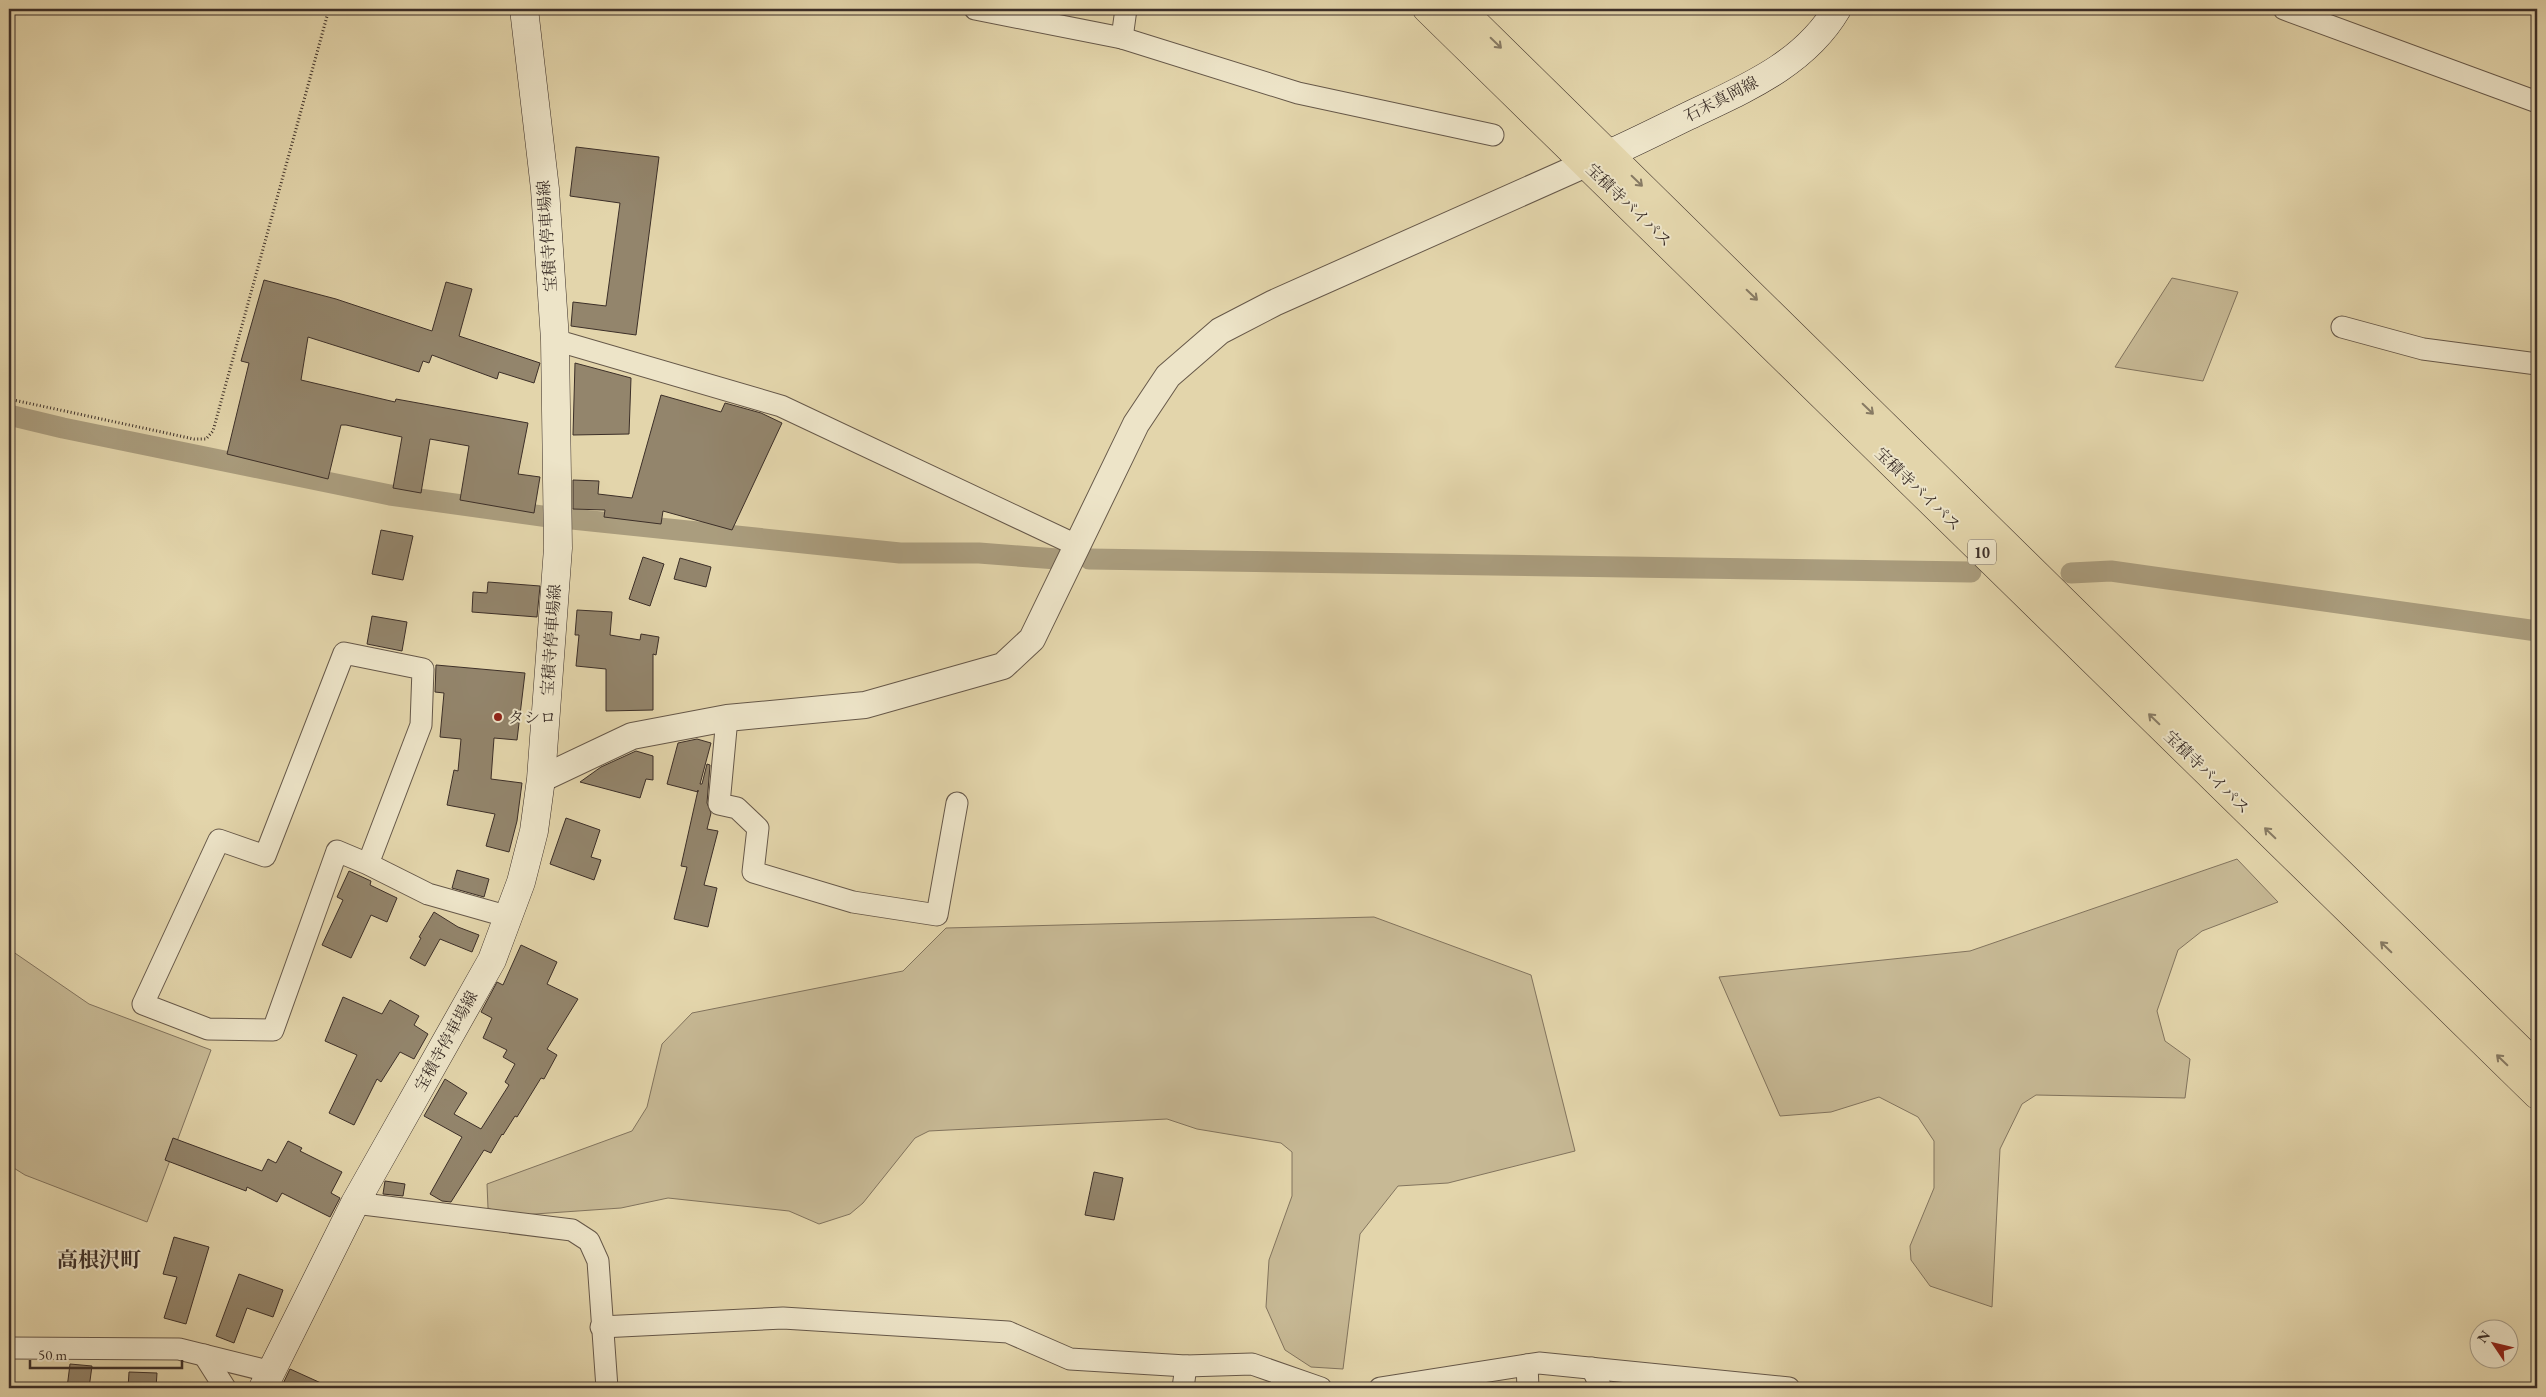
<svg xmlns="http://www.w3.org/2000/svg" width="2546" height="1397" font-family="'EB Garamond','Noto Serif JP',serif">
  <rect width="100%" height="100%" fill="#e3d5ab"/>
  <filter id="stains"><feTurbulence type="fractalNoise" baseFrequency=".004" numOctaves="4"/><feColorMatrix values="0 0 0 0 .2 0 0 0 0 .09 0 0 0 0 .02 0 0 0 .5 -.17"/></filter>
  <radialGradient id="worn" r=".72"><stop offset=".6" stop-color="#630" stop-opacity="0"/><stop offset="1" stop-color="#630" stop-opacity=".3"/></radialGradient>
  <g fill="#c7b995" stroke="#82745e">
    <path d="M2172,278l66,14 -35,89 -88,-14z"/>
    <path d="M2237,859l41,43 -76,29 -24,19 -21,61 8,30 25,18 -5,39 -149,-3 -14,9 -22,45 -8,158 -62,-21 -19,-26 -1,-14 24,-58v-47l-16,-24 -39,-20 -48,15 -51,4 -61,-139 251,-26z"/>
    <path d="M1374,917l157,58 44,176 -127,32 -50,3 -38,48 -17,135 -32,-2 -26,-17 -19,-43 3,-47 23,-64v-44l-11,-9 -84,-14 -30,-10 -238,12 -14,7 -52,65 -13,11 -31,10 -30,-13 -121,-13 -47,10 -115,8 -18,-8 -1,-24 145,-53 15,-24 15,-63 30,-31 211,-42 43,-43z"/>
    <path d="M9,949l80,55 122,46 -64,172 -122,-47 -16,-10z"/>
  </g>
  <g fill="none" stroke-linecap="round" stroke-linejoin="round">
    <g stroke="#aa9d7e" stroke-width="21">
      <path d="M9,415l54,13 327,67 159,22"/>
      <path d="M572,519l328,34h79l78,6"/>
      <path d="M1089,559l882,13"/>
      <path d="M2071,573l40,-2 426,60"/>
    </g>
  </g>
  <g fill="#93856c" stroke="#3c2f28">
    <path d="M576,147l83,10 -23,178 -65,-9 2,-24 33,4 14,-103 -50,-7z"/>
    <path d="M264,280l72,19 96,32 14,-49 26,7 -13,47 81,27 -6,20 -35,-11 -2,7 -65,-24 -3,8 -6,-2 -4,11 -111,-35 -7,43 94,22 1,-3 132,24 -10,51 22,3 -6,36 -74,-13 9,-54 -39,-7 -9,54 -28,-5 9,-51 -56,-12h-5l-13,54 -101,-25 22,-91 -8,-2z"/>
    <path d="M575,363l56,15 -2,56 -56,1z"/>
    <path d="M661,395l60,17 4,-9 36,10 21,10 -50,107 -69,-19 -2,13 -57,-7 1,-7 -32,-1v-29l26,1 -1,13 34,4z"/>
    <path d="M381,530l32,6 -10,44 -31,-6z"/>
    <path d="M643,557l21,7 -14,42 -21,-7z"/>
    <path d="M680,558l31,9 -5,20 -32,-8z"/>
    <path d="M488,582l52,4 -3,31 -65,-5 1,-20 14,1z"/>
    <path d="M577,610l35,2 -2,23 30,5 1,-6 18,3 -3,18 -3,-1v56l-47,1v-42l-30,-3 3,-31h-4z"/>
    <path d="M372,616l35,6 -5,29 -35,-7z"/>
    <path d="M436,665l89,8 -8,67 -23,-2 -3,41 31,4 -5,38 -8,31 -23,-6 9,-32 -48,-9 7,-35 4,1 3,-32 -21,-2 4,-44 -9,-1z"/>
    <path d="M697,739l14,4 -11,41h2l5,-20 3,1 -3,38 4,10 -4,16 11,2 -14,54 13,3 -9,39 -34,-8 13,-52 -6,-1 17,-76v2l-31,-8 11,-41z"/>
    <path d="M636,751l17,5v24l-7,-1 -6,19 -60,-16 21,-15z"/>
    <path d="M566,818l34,12 -9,27 10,3 -7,20 -44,-16z"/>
    <path d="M457,870l32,9 -5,18 -32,-9z"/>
    <path d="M349,871l22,10 -1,4 27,13 -10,24 -16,-7 -20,43 -29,-13 21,-45 -6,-3z"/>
    <path d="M434,912l24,15 21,8 -7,17 -32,-13 -15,27 -15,-8 11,-20 -2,-1z"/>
    <path d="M521,945l36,17 -10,22 31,15 -31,50 10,6 -13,24 -3,-1 -24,39 -2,-1 -12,19 -1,-1 -11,19 -7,-3 -33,52 -9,-1 -12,-7 32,-57 -38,-21 21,-37 22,14 -13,21 27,15 28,-44 -4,-3 10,-18 -12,-7 4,-7 -24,-12 9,-20 -11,-6 16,-30 6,3z"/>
    <path d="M343,997l39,17 8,-14 29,16 -5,9 14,9 -14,25 -14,-7 -19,30 -4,-3 -23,46 -25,-12 28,-58 -32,-14z"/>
    <path d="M173,1138l89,33 6,-12 8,4 12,-22 14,7 -2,3 42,21 -11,21 9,5 -10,19 -48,-24 -5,9 -30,-15 -1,4 -81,-31z"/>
    <path d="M1094,1172l29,6 -9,42 -29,-5z"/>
    <path d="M385,1181l20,3 -2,12 -20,-2z"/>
    <path d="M174,1237l35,10 -23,77 -22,-6 13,-41 -14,-3z"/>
    <path d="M239,1274l44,16 -10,27 -26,-9 -13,35 -18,-7z"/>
    <path d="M70,1364l22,2 -3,22h-22z"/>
    <path d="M290,1369l42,19h-51z"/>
    <path d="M129,1372l28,1 -1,15h-28z"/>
  </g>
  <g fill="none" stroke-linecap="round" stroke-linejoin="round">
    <defs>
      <g id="minor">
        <path d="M975,9l147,29 176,55 195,42"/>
        <path d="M2284,9l253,93"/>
        <path d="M1122,38l4,-29"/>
        <path d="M2342,327l81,22 114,15"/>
        <path d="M555,340l226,66 295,139"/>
        <path d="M727,718l-8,86 18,4 21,20 -5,44 100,30 84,13 20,-112"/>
        <path d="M368,864l-31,-13 -64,179 -65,-1 -65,-25 76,-164 46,16 79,-203 79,16 -2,56 -53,139 60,30 81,23"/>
        <path d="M355,1203l217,27 17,11 9,20 9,127"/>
        <path d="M601,1327l182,-9 225,14 62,27 116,7 66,-2 69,24"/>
        <path d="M9,1348l170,1 93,23"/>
        <path d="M204,1355l21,33"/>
        <path d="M1527,1365l1,23"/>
        <path d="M1592,1368l9,20"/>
        <path d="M1183,1388l3,-22"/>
        <path d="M1380,1388l159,-25 250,25"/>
      </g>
      <path id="tertiary" d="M541,779l91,-43 95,-18 138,-13 138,-39 29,-27 104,-215 32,-48 52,-45 54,-28 312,-139"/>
      <g id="secondary">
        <path d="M1588,163c34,-14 67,-31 100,-47 56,-27 116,-51 149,-107"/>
        <path d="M263,1388l92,-185 137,-243 29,-78 13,-51 7,-52 17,-231 -3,-208 -10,-151 -21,-180"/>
      </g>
      <g id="primary">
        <path d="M1427,9l1110,1086"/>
        <path d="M1461,9l1076,1057"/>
      </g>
    </defs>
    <use href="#minor" stroke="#665849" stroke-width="23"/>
    <use href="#tertiary" stroke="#665849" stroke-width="28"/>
    <use href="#secondary" stroke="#3c2f28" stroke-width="29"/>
    <use href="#primary" stroke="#3c2f28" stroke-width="29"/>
    <path stroke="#3c2f28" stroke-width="3" stroke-dasharray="1 2.5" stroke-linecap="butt" d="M9,399l185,40h12l7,-8 116,-422"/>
    <use href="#minor" stroke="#ede4c8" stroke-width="21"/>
    <use href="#tertiary" stroke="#ede4c8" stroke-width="26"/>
    <use href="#secondary" stroke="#ede4c8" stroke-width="28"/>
    <use href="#primary" stroke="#e3d5ab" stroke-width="28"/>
  </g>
  <defs><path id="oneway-shaft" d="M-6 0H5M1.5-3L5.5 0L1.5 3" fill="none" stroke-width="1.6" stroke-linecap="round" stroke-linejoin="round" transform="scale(1.25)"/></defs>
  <g stroke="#877a63">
    <use href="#oneway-shaft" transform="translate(1496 43) rotate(44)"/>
    <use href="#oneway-shaft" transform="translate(1637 181) rotate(44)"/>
    <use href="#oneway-shaft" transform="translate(1752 295) rotate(44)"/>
    <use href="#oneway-shaft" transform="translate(1868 409) rotate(44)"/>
    <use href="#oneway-shaft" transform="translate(2154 719) rotate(-136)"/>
    <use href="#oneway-shaft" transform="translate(2270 833) rotate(-136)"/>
    <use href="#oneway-shaft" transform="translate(2386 947) rotate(-136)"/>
    <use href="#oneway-shaft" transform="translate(2502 1060) rotate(-136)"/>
  </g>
  <circle fill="#8f2418" stroke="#ede4c8" stroke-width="2" cx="498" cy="717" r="5"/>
  <g text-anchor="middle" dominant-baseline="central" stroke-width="4" stroke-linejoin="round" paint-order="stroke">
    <rect fill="#ede4c8" stroke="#716558" stroke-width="1" x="1968" y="539.5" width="28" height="25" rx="4"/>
    <g font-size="15" font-weight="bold" fill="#3c2f28">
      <text x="1982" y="552">10</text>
    </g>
    <g font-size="16" fill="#3c2f28" stroke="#ede4c8">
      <text transform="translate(1721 99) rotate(-27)">石末真岡線</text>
      <text transform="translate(1629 205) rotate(44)">宝積寺バイパス</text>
      <text transform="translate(547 236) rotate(-94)">宝積寺停車場線</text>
      <text transform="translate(1918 489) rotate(44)">宝積寺バイパス</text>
      <text transform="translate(551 640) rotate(-86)">宝積寺停車場線</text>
      <text transform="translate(2207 772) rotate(44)">宝積寺バイパス</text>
      <text transform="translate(446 1041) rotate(-61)">宝積寺停車場線</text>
    </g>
    <g font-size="16" fill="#3c2f28" stroke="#ede4c8" text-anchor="start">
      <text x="508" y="717">タシロ</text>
    </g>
    <g font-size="21" font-weight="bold" fill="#3c2f28" stroke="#ede4c8">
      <text x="99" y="1259">高根沢町</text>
    </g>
  </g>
  <rect width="2546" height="1397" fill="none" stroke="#e3d5ab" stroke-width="30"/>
  <rect x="10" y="10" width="2526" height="1377" fill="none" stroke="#3c2f28" stroke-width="2.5"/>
  <rect x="15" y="15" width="2516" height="1367" fill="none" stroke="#3c2f28"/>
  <g transform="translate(2494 1344) rotate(305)"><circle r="24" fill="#ede4c8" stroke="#a69c88"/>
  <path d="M0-4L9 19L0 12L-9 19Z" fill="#8f2418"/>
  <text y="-8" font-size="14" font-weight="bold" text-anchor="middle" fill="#3c2f28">N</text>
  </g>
  <path d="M30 1360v8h152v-8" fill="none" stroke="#3c2f28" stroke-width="2.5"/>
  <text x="38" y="1360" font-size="15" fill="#3c2f28" stroke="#ede4c8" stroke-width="4" paint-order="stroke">50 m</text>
  <rect width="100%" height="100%" filter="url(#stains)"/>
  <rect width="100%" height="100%" fill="url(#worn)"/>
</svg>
